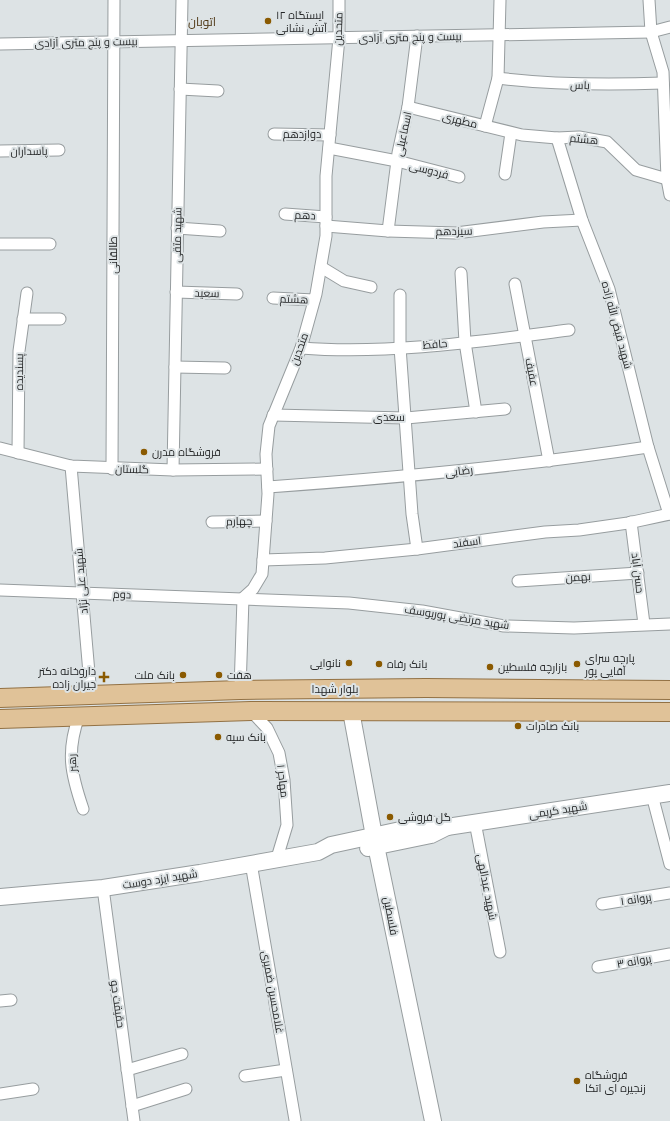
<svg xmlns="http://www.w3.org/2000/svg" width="670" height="1121" font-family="Helvetica,Cairo,sans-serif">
  <rect width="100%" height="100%" fill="#dde3e5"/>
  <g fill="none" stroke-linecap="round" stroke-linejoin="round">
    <defs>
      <g id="minor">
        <path d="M649,0l2,32 12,40 4,107 3,16"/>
        <path d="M0,44l651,-12 19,-5"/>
        <path d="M498,78c56,7 109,7 165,5"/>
        <path d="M180,89l38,2"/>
        <path d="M408,107l114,28 35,3 22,-1 28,5 29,28 31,9"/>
        <path d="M485,126l13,-48 2,-78"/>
        <path d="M274,134l56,1"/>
        <path d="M557,138l25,82 27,69 39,158 21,67"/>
        <path d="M329,148l68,13 62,16"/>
        <path d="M0,151l59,-1"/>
        <path d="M505,174l6,-41"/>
        <path d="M285,214l41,3"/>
        <path d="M326,226l62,5 68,2 87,-11 39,-2"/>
        <path d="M177,228l43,3"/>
        <path d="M388,231l10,-78 10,-46 9,-71"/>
        <path d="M0,244h50"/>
        <path d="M321,267l23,14 27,6"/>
        <path d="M461,273l4,69 11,70"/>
        <path d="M515,284l34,177"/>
        <path d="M176,292l61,2"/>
        <path d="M400,295v52l12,167 5,35"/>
        <path d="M273,298l41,2"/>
        <path d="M23,319h37"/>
        <path d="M301,348c87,7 181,-7 268,-18"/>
        <path d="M175,367l50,1"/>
        <path d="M273,415l133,3 99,-9"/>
        <path d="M0,448l71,18 102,4 94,-1"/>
        <path d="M18,453l1,-102 8,-58"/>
        <path d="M71,466l20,230"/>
        <path d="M112,469l2,-469"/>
        <path d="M173,470l9,-470"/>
        <path d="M268,487c127,-9 254,-21 380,-40"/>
        <path d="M212,522l54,-1"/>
        <path d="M631,522l13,102"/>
        <path d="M263,560l62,-2 92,-9 128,-17 34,-2 49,-7 42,-9"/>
        <path d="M518,581l120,-8"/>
        <path d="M0,590l349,13 73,8 82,15 70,2 96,-4"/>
        <path d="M240,690l3,-92 10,-9 9,-15 6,-80 -2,-40 3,-28 32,-78 15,-54 10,-58v-60l13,-138v-38"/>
        <path d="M251,711l16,17 12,25 5,27 3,45 -10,33"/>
        <path d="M79,716c-13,36 -8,58 4,93"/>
        <path d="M652,795l18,69"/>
        <path d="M475,822l25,130"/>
        <path d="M251,863l44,257"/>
        <path d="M103,888l31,233"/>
        <path d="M602,904l68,-11"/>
        <path d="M598,967l72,-13"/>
        <path d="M0,1001l11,-1"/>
        <path d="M127,1070l55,-16"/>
        <path d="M245,1076l41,-6"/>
        <path d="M0,1094l33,-5"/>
        <path d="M132,1106l54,-17"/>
      </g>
      <g id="secondary">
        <path d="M351,711l23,125 59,285"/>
        <path d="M368,848l63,-13 16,-8"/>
        <path d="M0,897l103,-9 97,-15 118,-21 13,-7 97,-21 19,3 223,-34"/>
      </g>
      <g id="primary">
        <path d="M0,698l240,-8 186,-2 244,2"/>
        <path d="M0,719l251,-8 419,1"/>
      </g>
    </defs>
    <use href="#minor" stroke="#979d9f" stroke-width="13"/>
    <use href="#secondary" stroke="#979d9f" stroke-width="18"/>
    <use href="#primary" stroke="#927144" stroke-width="20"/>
    <use href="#minor" stroke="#fff" stroke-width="11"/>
    <use href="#secondary" stroke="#fff" stroke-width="16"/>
    <use href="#primary" stroke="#e0c298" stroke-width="18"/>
  </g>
  <g fill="#8a5a01" stroke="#dde3e5" stroke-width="1.5">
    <circle cx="268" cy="21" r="4"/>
    <circle cx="144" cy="452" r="4"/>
    <circle cx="349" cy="663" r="4"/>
    <circle cx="379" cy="664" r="4"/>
    <circle cx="577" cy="664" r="4"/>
    <circle cx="490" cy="667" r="4"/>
    <circle cx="183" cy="675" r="4"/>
    <circle cx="219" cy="675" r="4"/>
    <path d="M102 671h4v4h4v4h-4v4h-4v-4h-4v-4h4z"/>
    <circle cx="518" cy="726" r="4"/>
    <circle cx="218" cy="737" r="4"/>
    <circle cx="390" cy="817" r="4"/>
    <circle cx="577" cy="1081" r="4"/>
  </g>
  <g text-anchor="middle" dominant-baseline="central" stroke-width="4" stroke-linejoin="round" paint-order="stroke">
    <g font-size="11" fill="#252728" stroke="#dde3e5" text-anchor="start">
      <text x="276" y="15">ایستگاه ۱۲<tspan x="276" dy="13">آتش نشانی</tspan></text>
      <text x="152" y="452">فروشگاه مدرن</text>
      <text x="585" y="658">پارچه سرای<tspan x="585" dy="13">آقایی پور</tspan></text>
      <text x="341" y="663" text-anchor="end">نانوایی</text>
      <text x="387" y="664">بانک رفاه</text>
      <text x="498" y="667">بازارچه فلسطین</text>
      <text x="96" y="671" text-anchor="end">داروخانه دکتر<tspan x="96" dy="13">جیران زاده</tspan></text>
      <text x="175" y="675" text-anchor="end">بانک ملت</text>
      <text x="227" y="675">هفت</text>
      <text x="526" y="726">بانک صادرات</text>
      <text x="226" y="737">بانک سپه</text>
      <text x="398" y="817">گل فروشی</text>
      <text x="585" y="1075">فروشگاه<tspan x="585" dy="13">زنجیره ای اتکا</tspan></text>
    </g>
    <g font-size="11" fill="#252728" stroke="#dde3e5">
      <text transform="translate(338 29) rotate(-88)">متحدین</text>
      <text transform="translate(410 37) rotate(-1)">بیست و پنج متری آزادی</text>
      <text transform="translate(86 42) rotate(-1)">بیست و پنج متری آزادی</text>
      <text transform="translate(580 85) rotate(2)">یاس</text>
      <text transform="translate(460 120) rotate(14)">مطهری</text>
      <text x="302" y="134">دوازدهم</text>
      <text transform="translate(403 134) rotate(-78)">اسماعیلی</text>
      <text transform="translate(584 139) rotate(5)">هشتم</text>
      <text transform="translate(29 151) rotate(-1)">پاسداران</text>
      <text transform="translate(429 170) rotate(15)">فردوسی</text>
      <text transform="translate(305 215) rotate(3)">دهم</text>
      <text transform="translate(454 231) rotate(-1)">سیزدهم</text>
      <text transform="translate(177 235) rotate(-89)">شهید متقی</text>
      <text transform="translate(113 255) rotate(-90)">طالقانی</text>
      <text transform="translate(207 293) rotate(2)">سعید</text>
      <text transform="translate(294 299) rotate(2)">هشتم</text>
      <text transform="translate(617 325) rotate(75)">شهید فیض الله زاده</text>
      <text transform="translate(435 344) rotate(-5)">حافظ</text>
      <text transform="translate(299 349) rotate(-71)">متحدین</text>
      <text transform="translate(19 372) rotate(-89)">پسندیده</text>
      <text transform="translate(532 372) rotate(79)">عفیف</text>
      <text x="389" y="417">سعدی</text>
      <text transform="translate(132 469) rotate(1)">گلستان</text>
      <text transform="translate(459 471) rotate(-7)">رضایی</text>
      <text transform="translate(239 521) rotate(-1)">چهارم</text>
      <text transform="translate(467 542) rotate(-7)">اسفند</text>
      <text transform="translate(638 573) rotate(83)">حسن آباد</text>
      <text transform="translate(578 577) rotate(-4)">بهمن</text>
      <text transform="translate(81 581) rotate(-95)">شهید علی نژاد</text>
      <text transform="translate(122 594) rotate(2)">دوم</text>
      <text transform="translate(457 617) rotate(9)">شهید مرتضی پوریوسف</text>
      <text x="335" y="689">بلوار شهدا</text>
      <text transform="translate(72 763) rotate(-93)">رهبر</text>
      <text transform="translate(283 781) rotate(83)">مهاجر ۱</text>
      <text transform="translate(558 810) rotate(-9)">شهید کریمی</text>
      <text transform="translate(160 879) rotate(-9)">شهید ایزد دوست</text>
      <text transform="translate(487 887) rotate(79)">شهید عبدالهی</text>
      <text transform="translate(636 899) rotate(-9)">پروانه ۱</text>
      <text transform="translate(391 916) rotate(79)">فلسطین</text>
      <text transform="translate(634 961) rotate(-10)">پروانه ۳</text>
      <text transform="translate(273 992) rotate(80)">غلامحسین ضمیری</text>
      <text transform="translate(118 1004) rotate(82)">حقیقت جو</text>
    </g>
    <g font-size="12" fill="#4d3512" stroke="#dde3e5">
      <text x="202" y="22">اتوبان</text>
    </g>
  </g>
</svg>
